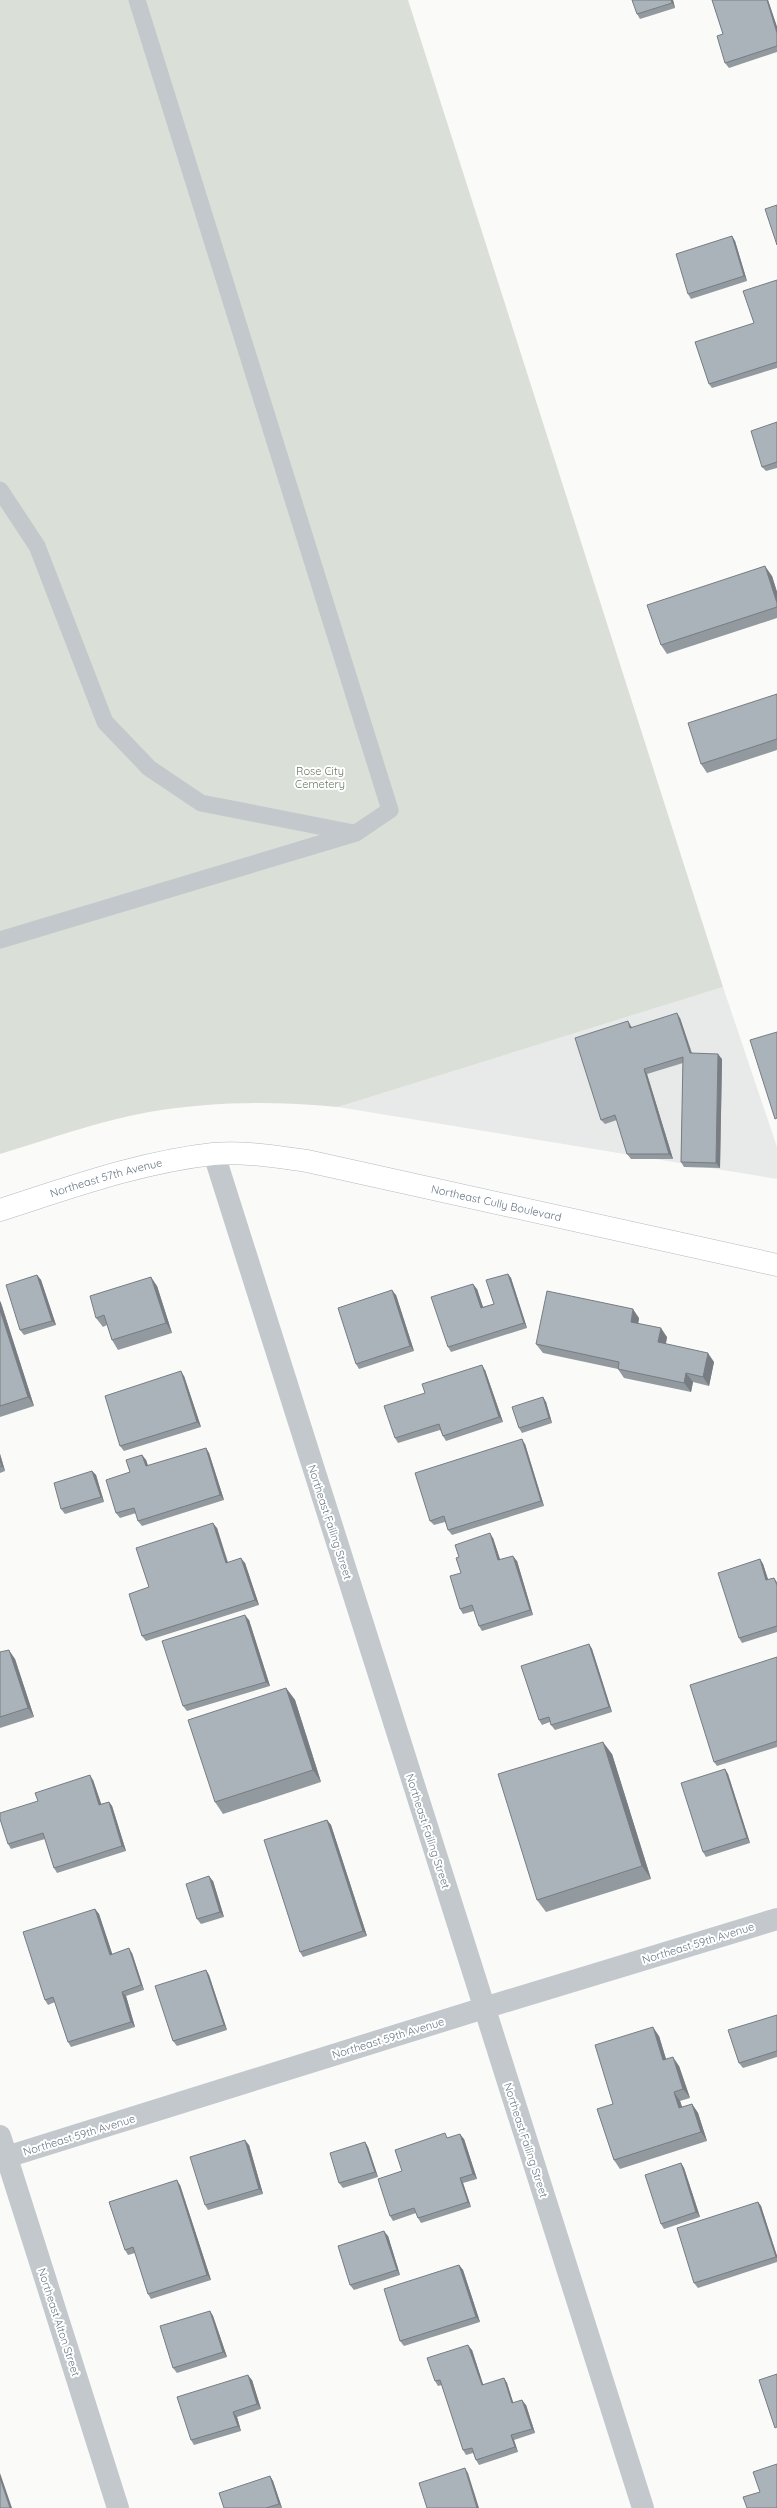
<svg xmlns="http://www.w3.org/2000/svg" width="777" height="2508" font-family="Quicksand,sans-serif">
  <rect width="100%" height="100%" fill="#fafaf8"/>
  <path fill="#e8e9e9" d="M723,987l54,160v32l-439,-72z"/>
  <path fill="#dadfd7" d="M0,0h408l315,987 -385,120c-65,-6 -124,-6 -189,5 -50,9 -100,27 -149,42z"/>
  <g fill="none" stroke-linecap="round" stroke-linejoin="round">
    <defs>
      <g id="secondary">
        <path id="s1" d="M0,1210c69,-22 140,-48 213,-56 30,-3 64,3 94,7l470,104"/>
      </g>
    </defs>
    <use href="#secondary" stroke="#b3babf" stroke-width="23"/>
    <g stroke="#c3c8cc" stroke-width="17">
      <path d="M0,490l37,56 68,176 44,46 52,35 153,30"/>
      <path d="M0,940l356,-107 34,-23 -253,-810"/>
    </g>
    <g stroke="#c3c8cc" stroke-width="22">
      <path d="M214,1154l429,1354"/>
      <path d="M0,2136l118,372"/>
      <path d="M0,2159l484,-151 293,-89"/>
    </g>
    <use href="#secondary" stroke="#fff" stroke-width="22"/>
  </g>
  <g fill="#929a9f">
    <path d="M673,0l2,8 -35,11 -3,-5z"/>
    <path d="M712,0h56l9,27v25l-48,16 -4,-5 -2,-29z"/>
    <path d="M732,236l3,5 12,40 -56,18 -3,-5z"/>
    <path d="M777,280v88l-65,20 -3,-4 45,-61z"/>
    <path d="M777,422v46l-11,3 -4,-4z"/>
    <path d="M772,576l5,16v26l-110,36 -6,-9z"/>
    <path d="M777,694v56l-70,23 -6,-9z"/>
    <path d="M680,1018l12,35 30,6 -2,109 -36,-1 -3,-5 2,-99 -36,11 26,85h-42l-4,-5 -10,-34 -12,4 -4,-4 30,-94 1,2z"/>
    <path d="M508,1274l3,4 16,50 -76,24 -3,-5 29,-58 6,18 11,-3z"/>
    <path d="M37,1275l4,5 15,45 -32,10 -4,-5z"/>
    <path d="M157,1286l15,47 -54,17 -6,-10 -5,-15 -4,2 -7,-9z"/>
    <path d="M396,1295l18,56 -55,18 -3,-5z"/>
    <path d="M0,1301l1,2 33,103 -34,11z"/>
    <path d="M639,1318l-1,6 29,13 -1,7 48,18 -5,24 -16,-4 -2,10 -67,-14 -6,-9 -75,-16 -7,-9z"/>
    <path d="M485,1370l18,52 -57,19 -3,-5 -3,-6 -42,13 -3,-5 30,-45z"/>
    <path d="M184,1376l17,51 -77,24 -4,-5z"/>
    <path d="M543,1397l3,5 6,21 -30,10 -3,-5z"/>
    <path d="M525,1444l19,62 -92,29 -4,-5 -3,-8 -11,3 -4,-4z"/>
    <path d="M206,1448l3,5 15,47 -82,26 -4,-5 -2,-8 -16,5 -4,-5 14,-41 12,-17 4,5 2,6z"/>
    <path d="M0,1454l5,17 -5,2z"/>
    <path d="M92,1471l4,4 8,27 -39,12 -4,-5z"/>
    <path d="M217,1528l11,34 17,1 14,42 -113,36 -4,-5 7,-49z"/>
    <path d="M493,1538l7,22 17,1 16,54 -51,16 -3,-5 -5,-15 -11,3 -3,-5 1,-36 -2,-16z"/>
    <path d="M760,1559l3,5 5,16 6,-2 3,4v50l-35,11 -3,-5z"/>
    <path d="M249,1620l21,66 -83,25 -4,-5z"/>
    <path d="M589,1644l3,5 20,63 -57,18 -4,-5 -1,-3 -8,3 -3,-5z"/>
    <path d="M0,1652l15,7 19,58 -34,11z"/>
    <path d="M777,1657v90l-60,19 -3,-4z"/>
    <path d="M286,1688l9,12 26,82 -98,32 -8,-12z"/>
    <path d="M612,1754l39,125 -105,33 -9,-12z"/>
    <path d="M725,1769l3,5 22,69 -44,14 -3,-5z"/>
    <path d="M93,1780l8,24 8,-2 3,4 14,45 -69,22 -3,-5 -9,-29 -34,10 -3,-5 30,-43z"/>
    <path d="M327,1820l4,5 36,111 -64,21 -3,-5z"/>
    <path d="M213,1881l11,36 -23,7 -4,-5z"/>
    <path d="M95,1909l4,5 13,40 20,-1 12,37 -18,6 9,31 -64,20 -3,-5 -13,-40 -7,3 -3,-5z"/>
    <path d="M206,1970l3,5 18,55 -50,16 -4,-5z"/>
    <path d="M777,2015v42l-34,11 -4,-5z"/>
    <path d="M659,2036l7,23 13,7 11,32 -10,3 2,6 10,-3 6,9 9,28 -87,28 -6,-9 -1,-56z"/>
    <path d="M449,2138l15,1 13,40 -14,4 8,24 -50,16 -3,-5 -2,-5 -23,8 -3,-5 12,-45z"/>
    <path d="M365,2142l3,5 10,30 -35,11 -4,-5z"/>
    <path d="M249,2145l14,49 -55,16 -3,-5z"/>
    <path d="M681,2163l3,5 16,49 -36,12 -3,-5z"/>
    <path d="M180,2185l31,95 -60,19 -3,-5 -13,-41 -7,2 -3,-5z"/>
    <path d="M758,2202l3,4 16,50v6l-79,26 -4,-5z"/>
    <path d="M388,2236l12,39 -46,15 -4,-5z"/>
    <path d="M459,2265l4,5 17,52 -76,24 -4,-5z"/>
    <path d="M210,2311l3,5 14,41 -50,16 -4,-5z"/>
    <path d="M472,2350l11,35 21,-7 3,5 6,20 13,2 9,28 -21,7 4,12 -39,13 -3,-5 -3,-7 -7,2 -3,-5 -21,-65 -4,1 -3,-5z"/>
    <path d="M252,2380l9,29 -24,8 4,14 -47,14 -3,-5z"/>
    <path d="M270,2476l3,5 9,27h-58z"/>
  </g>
  <g fill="#777d82">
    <path d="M671,0h2l2,8 -3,-5z"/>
    <path d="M767,0h1l9,27v6z"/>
    <path d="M732,236l3,5 12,40 -3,-5z"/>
    <path d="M765,566l7,10 5,16v11z"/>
    <path d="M677,1013l3,5 13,40 -3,-5z"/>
    <path d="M628,1021l3,5 3,7 -4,-5z"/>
    <path d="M718,1054l4,5 -2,109 -4,-5z"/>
    <path d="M644,1069l3,5 26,85 -4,-5z"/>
    <path d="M508,1274l3,4 16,50 -3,-5z"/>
    <path d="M37,1275l4,5 15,45 -4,-4z"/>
    <path d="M151,1277l6,9 15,47 -6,-10z"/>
    <path d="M473,1284l4,5 8,24 -4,-5z"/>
    <path d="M392,1290l4,5 18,56 -4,-5z"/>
    <path d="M0,1301l1,2 33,103 -6,-9 -28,-87z"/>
    <path d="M633,1309l6,9 -2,13 -6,-9z"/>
    <path d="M661,1328l6,9 -3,15 -6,-10z"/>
    <path d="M708,1353l6,9 -5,24 -6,-9z"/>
    <path d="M482,1365l3,5 18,52 -4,-5z"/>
    <path d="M181,1371l3,5 17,51 -4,-5z"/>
    <path d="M686,1373l7,9 -2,10 -7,-9z"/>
    <path d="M543,1397l3,5 6,21 -3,-5z"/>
    <path d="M522,1439l3,5 19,62 -3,-5z"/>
    <path d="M206,1448l3,5 15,47 -4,-5z"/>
    <path d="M0,1454l5,17 -3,-5 -2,-6z"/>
    <path d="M142,1455l4,5 4,11 -4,-5z"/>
    <path d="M92,1471l4,4 8,27 -3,-5z"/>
    <path d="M213,1523l4,5 12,40 -3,-5z"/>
    <path d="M490,1533l3,5 9,27 -4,-5z"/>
    <path d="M513,1556l4,5 16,54 -3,-5z"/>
    <path d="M241,1558l4,5 14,42 -4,-5z"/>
    <path d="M760,1559l3,5 7,21 -4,-5z"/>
    <path d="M245,1615l4,5 21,66 -4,-4z"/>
    <path d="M589,1644l3,5 20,63 -3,-5z"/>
    <path d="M9,1650l6,9 19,58 -6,-9z"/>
    <path d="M286,1688l9,12 26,82 -8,-12z"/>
    <path d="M603,1742l9,12 39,125 -9,-13z"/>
    <path d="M725,1769l3,5 22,69 -3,-5z"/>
    <path d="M90,1775l3,5 10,29 -4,-4z"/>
    <path d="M109,1802l3,4 14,45 -4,-5z"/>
    <path d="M327,1820l4,5 36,111 -4,-5z"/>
    <path d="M209,1876l4,5 11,36 -4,-5z"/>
    <path d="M95,1909l4,5 15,45 -4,-4z"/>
    <path d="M129,1948l3,5 12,37 -3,-5z"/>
    <path d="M206,1970l3,5 18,55 -3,-5z"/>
    <path d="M122,1992l4,4 9,31 -4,-5z"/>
    <path d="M653,2027l6,9 10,33 -6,-9z"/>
    <path d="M673,2057l6,9 11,32 -7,-9z"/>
    <path d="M674,2092l6,9 6,17 -7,-10z"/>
    <path d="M692,2104l6,9 9,28 -6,-9z"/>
    <path d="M460,2134l4,5 13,40 -4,-5z"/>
    <path d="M245,2140l4,5 14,49 -4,-5z"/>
    <path d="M365,2142l3,5 10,30 -3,-5z"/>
    <path d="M681,2163l3,5 16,49 -4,-5z"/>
    <path d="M460,2178l3,5 8,24 -3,-5z"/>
    <path d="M177,2180l3,5 31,95 -4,-5z"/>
    <path d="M758,2202l3,4 16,50v3l-1,-2z"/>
    <path d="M384,2231l4,5 12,39 -3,-5z"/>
    <path d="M459,2265l4,5 17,52 -4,-5z"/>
    <path d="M210,2311l3,5 14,41 -4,-5z"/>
    <path d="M468,2345l4,5 13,40 -3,-5z"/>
    <path d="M248,2375l4,5 9,29 -4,-5z"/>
    <path d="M504,2378l3,5 8,25 -3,-5z"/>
    <path d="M522,2400l4,5 9,28 -3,-4z"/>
    <path d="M233,2412l4,5 4,14 -3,-5z"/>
    <path d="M511,2435l3,5 4,12 -3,-5z"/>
    <path d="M465,2468l3,5 11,35h-2z"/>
    <path d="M0,2473l12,35h-2l-10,-30z"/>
    <path d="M270,2476l3,5 9,27 -3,-4z"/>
  </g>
  <g fill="#aab3b9" stroke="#777d82">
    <path d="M632,0h39l1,3 -35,11z"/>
    <path d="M712,0h55l10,33v13l-52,17 -8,-27 6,-2z"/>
    <path d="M777,205v40l-12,-36z"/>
    <path d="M732,236l12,40 -56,18 -12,-40z"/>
    <path d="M777,280v82l-68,22 -14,-42 59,-19 -11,-32z"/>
    <path d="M777,422v40l-15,5 -11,-36z"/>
    <path d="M765,566l12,37v4l-116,38 -14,-40z"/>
    <path d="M777,694v45l-76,25 -13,-41z"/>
    <path d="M677,1013l13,40 28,1 -2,109 -35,-1 2,-105 -39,12 25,85h-42l-12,-39 -14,5 -26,-82 53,-17 2,7z"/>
    <path d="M777,1032v86l-2,1 -25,-79z"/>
    <path d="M508,1274l16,49 -76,24 -17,-50 42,-13 8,24 13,-4 -8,-24z"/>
    <path d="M37,1275l15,46 -32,9 -14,-45z"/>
    <path d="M151,1277l15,46 -54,17 -8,-25 -8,3 -6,-22z"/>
    <path d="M392,1290l18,56 -54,18 -18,-56z"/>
    <path d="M547,1291l86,18 -2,13 30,6 -3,14 50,11 -5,24 -17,-4 -2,10 -66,-14 1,-7 -83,-18z"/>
    <path d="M0,1310l28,87 -28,9z"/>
    <path d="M482,1365l17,52 -56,19 -4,-12 -44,14 -11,-32 41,-13 -3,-9z"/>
    <path d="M181,1371l16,51 -77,24 -15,-50z"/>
    <path d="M543,1397l6,21 -30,10 -7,-21z"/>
    <path d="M522,1439l19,62 -93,29 -4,-14 -14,5 -15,-48z"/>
    <path d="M206,1448l14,47 -82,26 -4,-13 -18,5 -10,-33 24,-8 -4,-12 16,-5 4,11z"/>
    <path d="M0,1460l2,6 -2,1z"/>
    <path d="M92,1471l9,26 -40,12 -7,-26z"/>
    <path d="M213,1523l13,40 15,-5 14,42 -113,36 -13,-42 20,-7 -13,-39z"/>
    <path d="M490,1533l8,27 15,-4 17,54 -51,16 -7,-21 -12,4 -10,-33 11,-3 -5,-15 3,-1 -4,-12z"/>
    <path d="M760,1559l6,21 8,-2 3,7v41l-38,12 -21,-65z"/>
    <path d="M245,1615l21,67 -83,24 -21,-65z"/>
    <path d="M589,1644l20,63 -58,18 -2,-8 -10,3 -18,-54z"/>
    <path d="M9,1650l19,58 -28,9v-65z"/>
    <path d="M777,1657v84l-63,21 -24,-77z"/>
    <path d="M286,1688l27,82 -98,32 -27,-82z"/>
    <path d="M603,1742l39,124 -105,34 -39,-126z"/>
    <path d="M725,1769l22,69 -44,14 -22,-69z"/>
    <path d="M90,1775l9,30 10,-3 13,44 -68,22 -11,-35 -35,11 -8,-25v-6l38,-12 -3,-8z"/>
    <path d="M327,1820l36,111 -63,21 -36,-112z"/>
    <path d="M209,1876l11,36 -23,7 -11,-35z"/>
    <path d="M95,1909l15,46 19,-7 12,37 -19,7 9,30 -63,20 -15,-45 -8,3 -22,-68z"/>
    <path d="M206,1970l18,55 -51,16 -18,-55z"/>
    <path d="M777,2015v36l-38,12 -11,-33z"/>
    <path d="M653,2027l10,33 10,-3 10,32 -9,3 5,16 13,-4 9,28 -87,28 -17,-51 16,-5 -18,-59z"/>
    <path d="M445,2133l2,5 13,-4 13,40 -13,4 8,24 -50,16 -4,-10 -24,8 -12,-37 24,-8 -7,-21z"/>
    <path d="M245,2140l14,49 -54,16 -15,-48z"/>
    <path d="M365,2142l10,30 -36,11 -9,-30z"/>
    <path d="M681,2163l15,49 -35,12 -16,-49z"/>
    <path d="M177,2180l30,95 -59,19 -15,-47 -8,3 -16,-48z"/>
    <path d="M758,2202l18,55 -82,26 -17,-55z"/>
    <path d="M384,2231l13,39 -47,15 -12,-39z"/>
    <path d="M459,2265l17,52 -76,24 -16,-52z"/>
    <path d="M210,2311l13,41 -50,16 -13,-42z"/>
    <path d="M468,2345l14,40 22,-7 8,25 10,-3 10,29 -21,6 4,12 -39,13 -4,-12 -9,2 -23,-70 -5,1 -8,-23z"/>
    <path d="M777,2374v53l-2,1 -16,-48z"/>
    <path d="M248,2375l9,29 -24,8 5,14 -47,14 -14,-43z"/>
    <path d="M777,2464v44h-30l-4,-11 17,-5 -7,-20z"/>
    <path d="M465,2468l12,40h-50l-8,-25z"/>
    <path d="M270,2476l9,28 -13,4h-42l-5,-15z"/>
    <path d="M0,2478l10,30h-10z"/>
  </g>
  <g text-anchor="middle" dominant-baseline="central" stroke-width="4" stroke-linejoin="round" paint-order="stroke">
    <g font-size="11" fill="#687a64" stroke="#fff">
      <text x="320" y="771">Rose City<tspan x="320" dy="13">Cemetery</tspan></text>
    </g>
    <g font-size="11" fill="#657683" stroke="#fff">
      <text stroke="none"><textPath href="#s1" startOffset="111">Northeast 57th Avenue</textPath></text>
      <text stroke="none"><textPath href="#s1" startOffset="509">Northeast Cully Boulevard</textPath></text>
      <text transform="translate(330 1522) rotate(72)">Northeast Failing Street</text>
      <text transform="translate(428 1831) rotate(72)">Northeast Failing Street</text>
      <text transform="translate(698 1943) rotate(-17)">Northeast 59th Avenue</text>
      <text transform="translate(388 2038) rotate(-17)">Northeast 59th Avenue</text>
      <text transform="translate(79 2135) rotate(-17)">Northeast 59th Avenue</text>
      <text transform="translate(526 2140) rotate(72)">Northeast Failing Street</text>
      <text transform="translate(59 2322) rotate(72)">Northeast Alton Street</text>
    </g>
  </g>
</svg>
